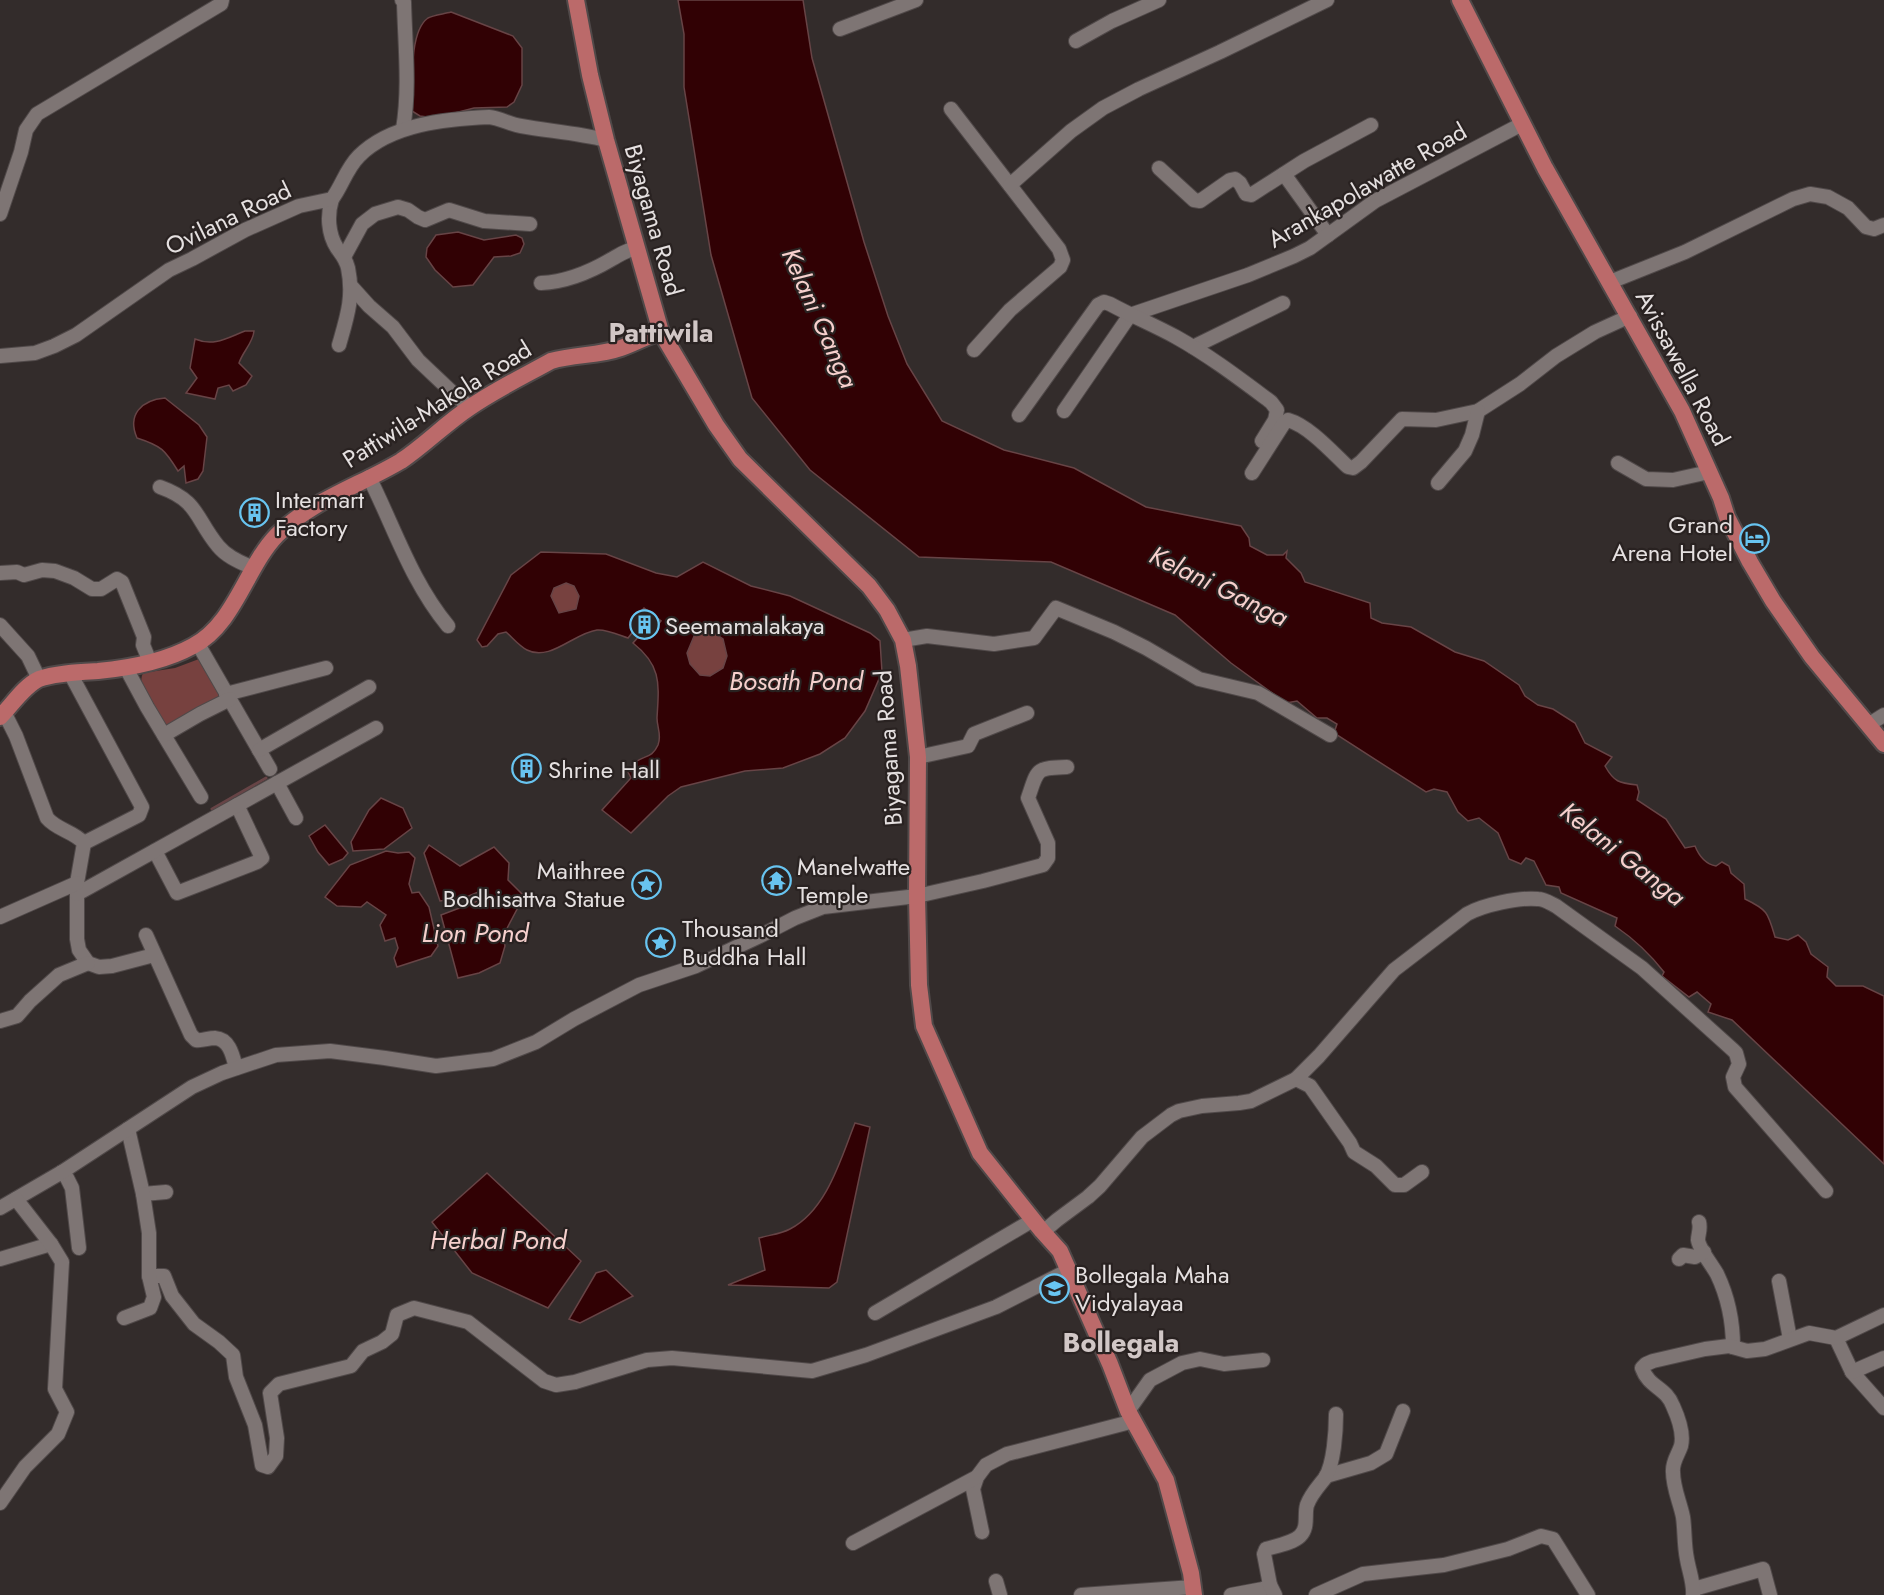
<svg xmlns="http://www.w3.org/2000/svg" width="1884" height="1595" font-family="Jost,sans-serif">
  <rect width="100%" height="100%" fill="#332c2b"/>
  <g fill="#77413f">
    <path d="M566,583l8,2 5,11 -3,13 -17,4 -8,-16 3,-9z"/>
    <path d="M710,630l13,9 5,17 -5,12 -13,8 -10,-1 -10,-11 -3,-11 8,-19z"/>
    <path d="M199,659l25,40 -59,31c-7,-14 -30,-42 -22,-57l32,-5z"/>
  </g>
  <g fill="#310104" stroke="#674446" stroke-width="1.5" fill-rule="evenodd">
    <path d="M678,0h125l9,58 52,184 24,74 19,48 35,57 62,29 70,18 72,39 95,19 8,12 1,8 17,9h16l4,-4 -1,7 15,15 4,9 65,21 1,15 11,5 29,4 44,25 29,9 35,24 6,11 13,9 15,4 22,14 10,20 27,14 -7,9c9,16 14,17 32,19l2,7 -2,8 29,19 19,29 10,-2c4,10 10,18 21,20l6,-4 7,4 2,7 13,11 1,15c23,11 23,14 30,38l13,3 10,-5 8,7 5,12 17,13 -1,10 9,9h27l21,10v168l-152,-144 -24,-8 3,-8 -14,-12 -8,5 -27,-21 2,-4c-14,-18 -30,-33 -49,-46l2,-8 -56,-25 -2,-6 -13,-2 -12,-24 -8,-3 -5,6 -12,-5 -11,-26 -19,-15 -11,3 -10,-9 -11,-20 -13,-3 -8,3 -92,-59 3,-9 -10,-6h-10l-20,-17 -11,2 -55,-40 -56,-48 -124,-53 -132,-5 -109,-87 -58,-72 -41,-143 -27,-168v-53z"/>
    <path d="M451,12l62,24 9,12v37l-8,17 -7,5 -33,1 -39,10 -15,-2 -8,-5c1,-23 -4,-79 16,-93 5,-3 16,-4 23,-6z"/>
    <path d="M458,232l26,8 32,-5 6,3 2,6 -4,9 -9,3 -17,1 -21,28 -20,2 -18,-17 -9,-13 1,-9 9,-13z"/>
    <path d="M245,331h9c-1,12 -11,20 -15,32l13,13 -6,9 -13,6 -4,-6 -11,3 -3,11 -29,-6 11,-15 -7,-10 5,-29c19,8 32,-1 50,-8z"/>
    <path d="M165,398l34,27 8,12 -4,34 -5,8 -12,4 -2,-17 -6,5c-13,-21 -16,-25 -41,-33 -10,-23 4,-38 28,-40z"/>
    <path d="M541,552l65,2 50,19 21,4 26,-15 48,24 39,10 80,37 10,8 2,31 -17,39 -20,27 -25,16 -37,14 -38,3 -64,16 -13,9 -37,37 -29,-23 29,-32 -3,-6c3,-4 5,-9 9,-11 9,-6 15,-3 21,-16 4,-10 -1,-17 -1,-27 2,-34 5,-52 -24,-75l8,-9 6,5 14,-18 -17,-13 -14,17 5,4 -7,9c-9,-3 -22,-9 -31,-8 -23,3 -47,32 -70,20 -8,-4 -15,-13 -21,-18l-8,2 -11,12 -5,1 -5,-7 34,-65zM566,583l8,3 5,10 -3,13 -17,4 -8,-17 3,-8zM710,630l13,9 4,17 -4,12 -13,8 -10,-1 -10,-11 -3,-11 8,-19z"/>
    <path d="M381,798l22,10 9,20 -28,21 -31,2 -2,-9 18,-32z"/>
    <path d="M325,825l23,28 -5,6 -14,6 -11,-13 -9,-16z"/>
    <path d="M429,845l31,21 34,-19 15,16 -1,17 16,16 -21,40 2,10 -5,17 -21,10 -21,5 -17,-63 45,-17 -3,-8 -19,8 -24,3 -16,-48z"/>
    <path d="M386,851l12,2 11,-1 6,6 -6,26 3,9 7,-1 10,15 9,39 -7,10 -34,11 -3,-9 4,-10 -3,-10 -10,3 -5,-16 6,-10 -19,-13 -6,5 -24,-1 -12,-9 25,-32z"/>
    <path d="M855,1123l15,4 -33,155 -8,6 -101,-3 37,-15 -6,-32c10,-3 22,-4 31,-9 37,-19 51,-71 65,-106z"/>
    <path d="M487,1173l94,88 -33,47 -76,-35 -40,-51z"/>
    <path d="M606,1270l27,26 -53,27 -11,-4 27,-46z"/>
  </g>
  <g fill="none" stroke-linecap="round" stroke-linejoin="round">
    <path stroke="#674446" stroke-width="3" d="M212,809l54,-31"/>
    <defs>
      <g id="minor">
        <path d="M402,0l2,2c1,42 6,86 -1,127"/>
        <path d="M840,29l76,-29"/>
        <path d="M1076,41l36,-20 47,-21"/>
        <path d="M951,109l108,140 4,11 -3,7 -50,43 -36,40"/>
        <path d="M1159,168l35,32 6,1 30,-21 5,-1 5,4 6,11 5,1 53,-34 67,-36"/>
        <path d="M1284,174l44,61"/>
        <path d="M1010,185l61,-54 32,-23 36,-19 81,-37 107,-52"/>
        <path d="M332,199c-5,16 -4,35 5,49 5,7 9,11 11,20 6,29 -1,49 -9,77"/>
        <path d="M0,214l21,-62 5,-22 11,-16 184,-110 1,-4"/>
        <path d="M344,257l18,-33 13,-10 23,-7 10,3 10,7 7,3 24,-10 35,11 46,3"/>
        <path d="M1610,282l75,-30 108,-53 17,-5 18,3 20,11 18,19 8,2 10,-4"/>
        <path d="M541,283c25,-1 49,-11 71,-24 9,-5 14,-9 25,-11"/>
        <path d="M351,286l18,20 24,21 25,33 37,35 15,12"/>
        <path d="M1130,315l118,-40 46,-19 16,-8 65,-47 147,-77"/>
        <path d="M1193,347l90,-44"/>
        <path d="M0,356l35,-3 19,-7 22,-11 93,-65 23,-11 53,-29 54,-24 33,-7c10,-13 14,-30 27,-43 32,-32 87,-37 130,-39 11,1 20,7 32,9 28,5 57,7 85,14"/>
        <path d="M1064,411l66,-96"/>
        <path d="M1019,415l79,-110 6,-3 6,2c22,12 44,21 66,33 34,19 64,42 95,65l6,8 -2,10 -13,21"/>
        <path d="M1618,463l28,16 27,1 36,-8"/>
        <path d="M1252,473l32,-50 4,-3c21,6 44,32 60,47l5,1 8,-6 41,-43 34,1 42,-9 42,-27 36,-28 39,-24 35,-16"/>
        <path d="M369,477c26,52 42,104 79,149"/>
        <path d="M1438,483l27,-32 7,-16 6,-24"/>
        <path d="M160,487c39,14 35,31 58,59 9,11 22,16 35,22"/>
        <path d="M0,573l17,-1 7,3 18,-5 13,1 19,7 18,11h9l16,-10 5,3 22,55 -1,8 7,17"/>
        <path d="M0,625l28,31 11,23"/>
        <path d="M903,640l24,-4 67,8 40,-6 22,-30 58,24 32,16 53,31 59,14 72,42"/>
        <path d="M198,644l72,125"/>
        <path d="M126,668l21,39 54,90"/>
        <path d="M70,673l72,134 -3,8 -55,28"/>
        <path d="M226,694l100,-26"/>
        <path d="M4,712l12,24 31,82c10,12 26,13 37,25l-7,40v56l2,11 9,13 11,4 13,-1 42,-11"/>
        <path d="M1868,725l16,-10"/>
        <path d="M164,735l36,-21 30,-15"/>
        <path d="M259,750l110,-63"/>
        <path d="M918,757l50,-11 6,-12 53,-21"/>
        <path d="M277,783l19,35"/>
        <path d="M155,851l22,42 80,-31 5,-4 -25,-53"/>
        <path d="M77,894l299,-166"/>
        <path d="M0,917l77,-34"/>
        <path d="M146,935l45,100 5,5c6,1 12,-2 19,-2 15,1 18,19 21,30"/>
        <path d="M0,1021l17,-5 13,-15 29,-26 29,-12"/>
        <path d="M1296,1079l14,7 40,57 4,9 22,14 19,19h9l18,-13"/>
        <path d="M128,1129l15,65 23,-2"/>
        <path d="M62,1172l5,6 5,10 7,60"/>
        <path d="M0,1208l62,-36 130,-85 30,-14 54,-18 54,-4 55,7 51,8 57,-7 43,-17 38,-23 65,-34 57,-19 66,-31 33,-17 28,-11 94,-11 66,-15 60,-16 5,-7v-15l-20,-45c10,-29 7,-30 39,-31"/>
        <path d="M1699,1222c2,7 -1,12 -1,18 1,9 14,25 19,34 11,23 16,48 16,73"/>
        <path d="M1043,1232l14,-12 31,-23 12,-11 42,-49 29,-22 8,-4 23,-5 37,-3 12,-2 45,-22 23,-23 75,-86 73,-56c16,-9 52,-17 71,-15 6,0 12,4 18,7l86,62 91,82 3,3 3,11 -6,13 2,10 91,104"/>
        <path d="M0,1259l51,-15"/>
        <path d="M1679,1259l4,-4 12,2 9,-5"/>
        <path d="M149,1276h15l8,20 22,28 25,18 14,13 3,22 19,48 7,40 6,2 8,-11 1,-18 -7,-45 9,-9 72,-18 12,-15 19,-9 10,-8 5,-19 17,-7 54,14 76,59 12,4 19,-3 72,-22 25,-2 140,13 54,-16 130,-48 73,-37"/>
        <path d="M1779,1281l11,58"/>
        <path d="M875,1313l158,-93"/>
        <path d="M124,1318l26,-10 4,-11 -5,-21v-43l-6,-39"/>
        <path d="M1836,1338l16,34 32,36"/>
        <path d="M1852,1372l32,-14"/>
        <path d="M1128,1411l22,-31 32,-17 18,-4 24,5 39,-4"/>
        <path d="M1326,1476l45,-13 15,-9 17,-43"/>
        <path d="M0,1503l25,-36 33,-33 9,-22 -12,-23 7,-127 -11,-18 -35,-45"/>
        <path d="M982,1532l-9,-43 4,-12 9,-12 21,-11 127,-33"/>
        <path d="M853,1543l124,-66"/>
        <path d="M996,1581l4,14"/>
        <path d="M1694,1589l69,-20 7,26"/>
        <path d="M1081,1595l112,-8"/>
        <path d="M1231,1595l32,-6 7,-4"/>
        <path d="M1275,1595l-5,-10 -6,-31 2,-5c10,-3 27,-6 34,-13 9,-9 4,-21 7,-31 4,-11 11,-18 18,-27 9,-14 11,-47 11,-64"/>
        <path d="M1316,1595l47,-21 81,-9 64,-16 33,-13 12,3 35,56"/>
        <path d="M1693,1595c1,-12 -4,-24 -6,-36 -3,-14 -2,-28 -4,-42 -3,-15 -10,-29 -10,-45 -1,-10 5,-17 8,-26 3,-12 -3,-29 -8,-40 -7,-19 -24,-18 -31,-38l4,-4 7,-3 52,-12 24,-3 18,5 18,-2 44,-16 27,5 48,-23"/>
      </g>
      <g id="major">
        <path d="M576,0l14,75 16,65 55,192 55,93 24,34 129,127 18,24 16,30 5,26 10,91 -1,139 2,89 5,41 56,127 62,78 18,20 50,113 18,47 38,69 25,93 3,22"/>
        <path d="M1460,0l85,168 137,243 39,87 6,19 23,45 23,39 39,56 72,87"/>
        <path d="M0,717c12,-12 24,-31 39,-38 16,-6 41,-7 59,-8 32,-3 66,-9 95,-25 42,-22 53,-79 84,-111 35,-35 82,-49 124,-74 24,-16 44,-37 68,-53 26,-18 55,-32 82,-47 23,-7 48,-5 70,-13 14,-5 26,-12 40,-16"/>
      </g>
    </defs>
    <use href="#minor" stroke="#504949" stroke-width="16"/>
    <use href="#major" stroke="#504949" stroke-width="20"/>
    <use href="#minor" stroke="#7e7574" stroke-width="14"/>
    <use href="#major" stroke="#bb6a6a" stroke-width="16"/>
  </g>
  <defs>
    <symbol id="building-ring" viewBox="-11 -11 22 22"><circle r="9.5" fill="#292221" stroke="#68c4f0" stroke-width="1.5"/><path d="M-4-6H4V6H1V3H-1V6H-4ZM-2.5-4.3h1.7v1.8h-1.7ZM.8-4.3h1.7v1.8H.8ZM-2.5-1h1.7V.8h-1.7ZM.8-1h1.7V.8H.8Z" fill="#68c4f0"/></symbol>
    <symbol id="hotel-ring" viewBox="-11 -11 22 22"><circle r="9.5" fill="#292221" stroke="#68c4f0" stroke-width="1.5"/><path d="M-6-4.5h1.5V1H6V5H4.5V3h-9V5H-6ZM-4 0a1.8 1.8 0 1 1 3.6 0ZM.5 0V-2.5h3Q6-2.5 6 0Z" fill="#68c4f0"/></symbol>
    <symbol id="temple-ring" viewBox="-11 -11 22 22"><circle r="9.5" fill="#292221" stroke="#68c4f0" stroke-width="1.5"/><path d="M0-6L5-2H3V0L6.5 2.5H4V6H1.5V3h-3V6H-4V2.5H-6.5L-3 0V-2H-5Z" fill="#68c4f0"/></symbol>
    <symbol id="sight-ring" viewBox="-11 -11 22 22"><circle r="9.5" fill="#292221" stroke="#68c4f0" stroke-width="1.5"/><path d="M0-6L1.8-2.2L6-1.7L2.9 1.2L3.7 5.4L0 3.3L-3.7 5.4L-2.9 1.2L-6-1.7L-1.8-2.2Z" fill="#68c4f0"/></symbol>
    <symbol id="school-ring" viewBox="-11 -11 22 22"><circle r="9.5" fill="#292221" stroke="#68c4f0" stroke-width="1.5"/><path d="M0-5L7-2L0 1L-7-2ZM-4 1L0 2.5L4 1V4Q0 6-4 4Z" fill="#68c4f0"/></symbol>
  </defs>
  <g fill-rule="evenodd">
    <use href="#building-ring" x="238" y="496" width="33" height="33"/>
    <use href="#hotel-ring" x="1738" y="522" width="33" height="33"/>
    <use href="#building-ring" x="628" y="608" width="33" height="33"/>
    <use href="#building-ring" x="510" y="752" width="33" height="33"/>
    <use href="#temple-ring" x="760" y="864" width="33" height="33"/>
    <use href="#sight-ring" x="630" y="868" width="33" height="33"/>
    <use href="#sight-ring" x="644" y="926" width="33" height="33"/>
    <use href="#school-ring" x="1038" y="1272" width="33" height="33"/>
  </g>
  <g text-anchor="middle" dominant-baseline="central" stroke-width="4.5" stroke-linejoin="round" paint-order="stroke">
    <g font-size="24" fill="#e5e0e0" stroke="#292221">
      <text transform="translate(1367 185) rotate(-30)">Arankapolawatte Road</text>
      <text transform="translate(228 218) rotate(-26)">Ovilana Road</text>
      <text transform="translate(654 220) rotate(74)">Biyagama Road</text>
      <text transform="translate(1683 368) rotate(62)">Avissawella Road</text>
      <text transform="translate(437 404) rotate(-32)">Pattiwila-Makola Road</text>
      <text transform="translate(888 748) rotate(-94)">Biyagama Road</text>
    </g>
    <g font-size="24" fill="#e5e0e0" stroke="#292221" text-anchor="start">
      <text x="275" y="499">Intermart<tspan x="275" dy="28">Factory</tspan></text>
      <text x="1733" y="524" text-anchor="end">Grand<tspan x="1733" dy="28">Arena Hotel</tspan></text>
      <text x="665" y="625">Seemamalakaya</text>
      <text x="548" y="769">Shrine Hall</text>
      <text x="797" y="866">Manelwatte<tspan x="797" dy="28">Temple</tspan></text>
      <text x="625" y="870" text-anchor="end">Maithree<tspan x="625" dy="28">Bodhisattva Statue</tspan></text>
      <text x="682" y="928">Thousand<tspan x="682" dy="28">Buddha Hall</tspan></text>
      <text x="1075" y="1274">Bollegala Maha<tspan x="1075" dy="28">Vidyalayaa</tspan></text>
    </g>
    <g font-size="26" font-style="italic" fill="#f6d0cd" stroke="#292221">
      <text transform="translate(820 318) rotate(66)">Kelani Ganga</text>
      <text transform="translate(1219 586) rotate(26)">Kelani Ganga</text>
      <text x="796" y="681">Bosath Pond</text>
      <text transform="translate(1623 854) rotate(38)">Kelani Ganga</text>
      <text x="475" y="933">Lion Pond</text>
      <text x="498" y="1240">Herbal Pond</text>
    </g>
    <g font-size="27" font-weight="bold" fill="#d1c7c6" stroke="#292221">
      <text x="661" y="332">Pattiwila</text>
      <text x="1121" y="1342">Bollegala</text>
    </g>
  </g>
</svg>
